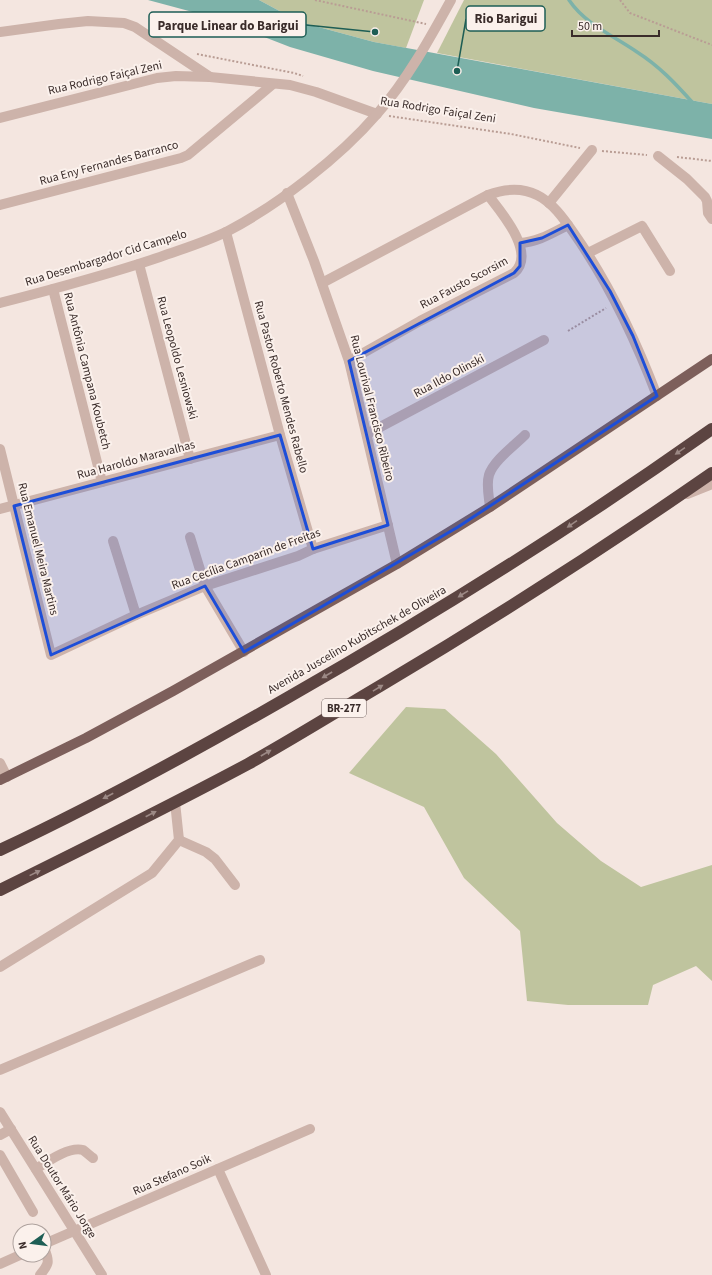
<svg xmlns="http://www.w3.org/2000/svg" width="712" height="1275" font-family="'Source Sans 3',sans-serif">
  <rect width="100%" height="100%" fill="#f4e6e0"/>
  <g fill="#bfc49e">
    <path d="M259,0h165l-18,48 -32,-6 -74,-20z"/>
    <path d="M464,0h248v104l-275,-51z"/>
    <path d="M406,707l39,2 51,45 61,69 44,38 40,26 71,-22v116l-16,-15 -43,19 -5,20h-80l-41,-4 -7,-70 -56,-53 -40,-71 -75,-34z"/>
  </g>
  <path fill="#7db2a9" d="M148,0h111l41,22 74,20 338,62v35l-178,-31 -161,-37 -83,-24 -75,-29z"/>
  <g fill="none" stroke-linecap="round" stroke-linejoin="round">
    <path stroke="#7db2a9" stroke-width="3.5" d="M569,0c16,24 45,36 68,52 22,14 38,31 55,50"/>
    <g stroke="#b99d94" stroke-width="2" stroke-dasharray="2 2" stroke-linecap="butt">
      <path d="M315,0l111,24"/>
      <path d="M620,0l10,13 82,32"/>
      <path d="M197,54l97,19 9,3"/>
      <path d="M389,116l122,18 69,14"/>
      <path d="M602,151l45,4"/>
      <path d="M677,157l35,4"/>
      <path d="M568,331l38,-23"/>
    </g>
    <g stroke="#cdb3aa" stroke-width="10">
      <path d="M0,32l59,-8 29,-3 36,2 11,4 75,50"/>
      <path d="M0,118l157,-40 19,-2 34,1 80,8 26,7 61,22"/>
      <path d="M658,156l29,23 18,18 2,4 1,12 4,6"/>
      <path d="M287,193l27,68 35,100 48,203"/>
      <path d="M549,203l43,-53"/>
      <path d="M0,205l181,-47 7,-3 85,-71"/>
      <path d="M226,232l54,203 33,114"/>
      <path d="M520,243c18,-1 32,-10 48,-18"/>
      <path d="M588,253l54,-27 28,45"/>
      <path d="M139,264l51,195"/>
      <path d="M322,283l166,-88c16,-6 33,-8 49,0 15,7 27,24 36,37 36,51 62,106 84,164"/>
      <path d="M53,289l49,193"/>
      <path d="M0,303c54,-14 107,-28 160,-46 22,-8 46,-15 68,-26 50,-26 112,-74 149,-117 30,-34 52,-74 74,-114"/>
      <path d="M349,361l71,-40 94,-48c23,-20 -13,-61 -26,-78"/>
      <path d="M367,434l177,-94"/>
      <path d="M0,449l51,206 85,-40 69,-29 93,-30 15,-7 75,-24"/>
      <path d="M687,494l25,-10"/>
      <path d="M490,507c-1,-10 -4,-22 -1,-32 4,-14 26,-30 36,-40"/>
      <path d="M0,509l280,-74"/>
      <path d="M190,537l15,49 39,66"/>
      <path d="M113,541l23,74"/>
      <path d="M0,763l7,14"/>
      <path d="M179,840l27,12 9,7 20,26"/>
      <path d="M0,967l152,-94 27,-33 -4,-38"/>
      <path d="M0,1070l260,-110"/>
      <path d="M0,1112l102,163"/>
      <path d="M0,1135l11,-6"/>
      <path d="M0,1155l33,57"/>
      <path d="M36,1169c11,-7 33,-23 47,-19 3,2 7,6 10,8"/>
      <path d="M218,1169l48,106"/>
      <path d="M44,1244l266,-115"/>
      <path d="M0,1264l20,-9"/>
      <path d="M40,1275c9,-11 10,-13 4,-27"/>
    </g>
    <path stroke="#7d5f5b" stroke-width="10" d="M0,780l86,-42 87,-47 224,-127 93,-57 222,-148"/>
    <g stroke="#5c4441" stroke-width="12">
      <path d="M0,850c98,-46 193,-98 287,-152 146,-83 288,-172 425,-269"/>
      <path d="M0,890c83,-41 166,-82 248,-126 45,-25 88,-52 132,-78 113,-67 224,-138 332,-213"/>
    </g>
  </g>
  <defs><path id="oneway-solid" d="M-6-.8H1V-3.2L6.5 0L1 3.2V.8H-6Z"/></defs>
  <g fill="#9c8985">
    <use href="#oneway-solid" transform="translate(680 451) rotate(146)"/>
    <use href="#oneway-solid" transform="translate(572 524) rotate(146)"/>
    <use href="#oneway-solid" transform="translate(463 594) rotate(148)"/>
    <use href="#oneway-solid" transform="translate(327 675) rotate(150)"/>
    <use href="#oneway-solid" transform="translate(378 688) rotate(-31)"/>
    <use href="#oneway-solid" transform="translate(266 753) rotate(-30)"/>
    <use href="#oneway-solid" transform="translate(108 796) rotate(152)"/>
    <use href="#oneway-solid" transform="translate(151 814) rotate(-27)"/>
    <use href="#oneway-solid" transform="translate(35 873) rotate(-26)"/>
  </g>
  <path fill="#1d4ed8" fill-opacity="0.2" stroke="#1d4ed8" stroke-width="3" stroke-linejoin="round" d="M568,225l42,66 23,45 24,60 -199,131 -214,125 -39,-66 -154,69 -37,-149 266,-71 33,114 75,-24 -39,-164 165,-88 6,-7v-23l22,-5z"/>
  <g text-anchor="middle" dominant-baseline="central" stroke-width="4" stroke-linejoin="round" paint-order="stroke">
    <rect fill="#fbf1ec" stroke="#746764" stroke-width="1" x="322" y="699" width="44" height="18" rx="3"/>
    <g font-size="11" font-weight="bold" fill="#3a2c2a">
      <text x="344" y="708">BR-277</text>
    </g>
    <g font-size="12" fill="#3a2c2a" stroke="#fbf1ec">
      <text transform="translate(105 78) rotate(-13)">Rua Rodrigo Faiçal Zeni</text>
      <text transform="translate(438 110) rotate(9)">Rua Rodrigo Faiçal Zeni</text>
      <text transform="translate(109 163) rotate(-15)">Rua Eny Fernandes Barranco</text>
      <text transform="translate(106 258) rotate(-17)">Rua Desembargador Cid Campelo</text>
      <text transform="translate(464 283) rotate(-28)">Rua Fausto Scorsim</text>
      <text transform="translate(177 358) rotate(75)">Rua Leopoldo Lesniowski</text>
      <text transform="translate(87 371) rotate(76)">Rua Antônia Campana Koubetch</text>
      <text transform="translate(449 376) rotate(-28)">Rua Ildo Olinski</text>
      <text transform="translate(281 387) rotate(75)">Rua Pastor Roberto Mendes Rabello</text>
      <text transform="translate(372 408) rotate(76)">Rua Lourival Francisco Ribeiro</text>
      <text transform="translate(136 460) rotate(-15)">Rua Haroldo Maravalhas</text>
      <text transform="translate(38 549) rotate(76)">Rua Emanuel Meira Martins</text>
      <text transform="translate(246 559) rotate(-20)">Rua Cecília Camparin de Freitas</text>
      <text transform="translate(357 640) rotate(-30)">Avenida Juscelino Kubitschek de Oliveira</text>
      <text transform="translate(172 1175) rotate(-24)">Rua Stefano Soik</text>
      <text transform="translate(62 1187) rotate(58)">Rua Doutor Mário Jorge</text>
    </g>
  </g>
  <path fill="none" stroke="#1e5e55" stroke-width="1.5" d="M457 71L466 19M375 32L306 25"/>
  <g fill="#1e5e55" stroke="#fbf1ec" stroke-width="1.5">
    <circle cx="457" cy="71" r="4"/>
    <circle cx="375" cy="32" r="4"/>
  </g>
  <g fill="#fbf1ec" stroke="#1e5e55" stroke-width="1.5">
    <rect x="466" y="6" width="79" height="25" rx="4"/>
    <rect x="149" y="12" width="157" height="25" rx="4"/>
  </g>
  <g font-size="13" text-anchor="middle" font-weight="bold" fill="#3a2c2a">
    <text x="506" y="23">Rio Barigui</text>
    <text x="228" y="30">Parque Linear do Barigui</text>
  </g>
  <g transform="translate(32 1243) rotate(256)"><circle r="19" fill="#fbf1ec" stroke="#aea29e"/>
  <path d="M0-3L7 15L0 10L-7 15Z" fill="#1e5e55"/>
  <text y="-6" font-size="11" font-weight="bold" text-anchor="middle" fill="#3a2c2a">N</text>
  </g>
  <path d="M572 30v6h87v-6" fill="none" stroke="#3a2c2a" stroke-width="2"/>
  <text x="578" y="30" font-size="12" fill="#3a2c2a" stroke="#fbf1ec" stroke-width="3" paint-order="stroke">50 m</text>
</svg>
